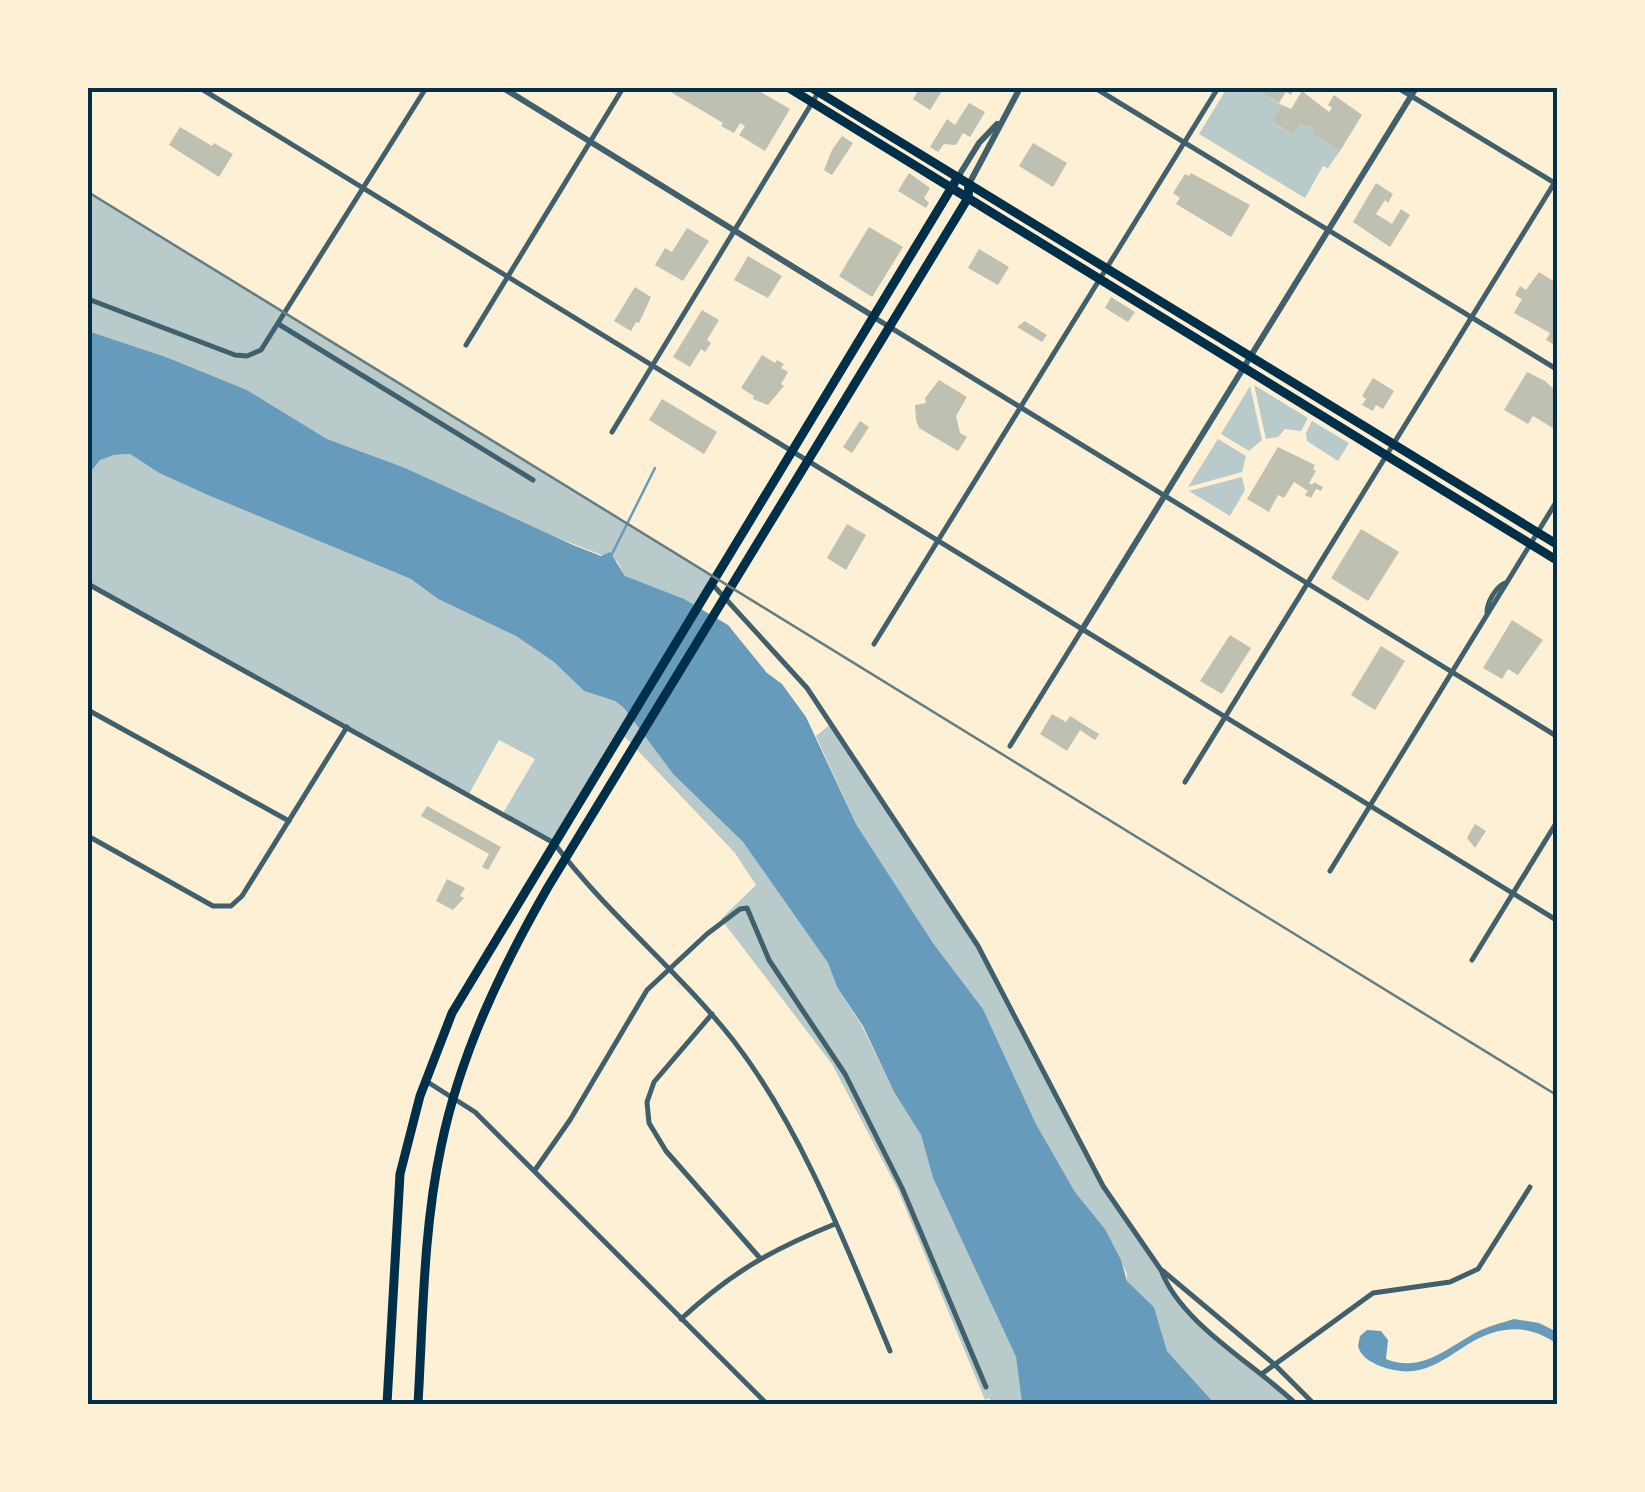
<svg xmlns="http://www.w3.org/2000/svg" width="1645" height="1492" font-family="Barlow,sans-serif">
  <rect width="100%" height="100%" fill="#fdf0d5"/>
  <g fill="#b9caca">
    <path d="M1227,88h25l30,17 -9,18 21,12 6,-11 13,4v6l27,17 -12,17 -5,-2 -18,32 -106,-64z"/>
    <path d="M88,192l629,386 -18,30 -74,-32 -8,-15 -87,-34 -127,-60 -76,-28 -80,-49 -81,-33 -78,-26z"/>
    <path d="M1254,385l54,33 -7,13 -16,-2 -7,8 -12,2z"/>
    <path d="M1250,386l12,54 -13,11 -28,-17z"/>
    <path d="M1312,421l37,22 -11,18 -31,-20 -1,-8z"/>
    <path d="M1218,439l28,17 -4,16 -54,15z"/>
    <path d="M130,454l29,19 51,23 201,83 27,20 78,37 38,26 30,29 31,10 9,7 49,66 70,68 85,121 9,24 25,39 32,66 27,43 12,43 83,179 6,47h-30l-3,-6 -4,2 -87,-210 -66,-126 -111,-145 35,-34 -21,-32 -112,-118 -69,108 -51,-30 32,-54 -36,-19 -30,54 -381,-210c0,-28 -9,-107 11,-124 8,-6 22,-5 31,-6z"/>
    <path d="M1242,477l3,13 -15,26 -41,-25z"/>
    <path d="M832,723l146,223 114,220 69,104c20,53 92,99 135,134h-81l-48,-53 -13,-44 -27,-26v-7l-22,-45 -30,-37 -39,-68 -53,-115 -50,-66 -77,-119 -40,-88z"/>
  </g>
  <g fill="#669bbc">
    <path d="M88,331l78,26 81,33 80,49 76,28 170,78 28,11 9,-4 15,24 59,23 44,26 39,48 15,11 24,33 50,107 77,119 50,66 53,115 39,68 30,37 16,31 6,21 27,26 13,44 48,53h-193l-6,-47 -83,-179 -12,-43 -27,-43 -31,-66 -26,-39 -9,-24 -85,-121 -70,-68 -49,-66 -9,-7 -31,-10 -30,-29 -38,-26 -78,-37 -27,-20 -201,-83 -51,-23 -29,-19 -16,1 -14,5 -12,15z"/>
    <path d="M1514,1319l25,4 18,9v12c-15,-11 -33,-17 -52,-14 -48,6 -68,58 -125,36 -11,-5 -19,-9 -22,-20l2,-10 7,-6 14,1 7,9 -2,19c35,14 60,-10 89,-26 13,-7 26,-10 39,-14z"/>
  </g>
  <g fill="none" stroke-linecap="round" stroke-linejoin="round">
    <path stroke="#669bbc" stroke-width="2.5" d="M611,556l44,-88"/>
  </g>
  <g fill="#bec0b2">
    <path d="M664,88h90l36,21 -25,42 -26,-16 6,-9 -5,-3 -6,10 -13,-7 2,-3z"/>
    <path d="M920,88h24l-14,22 -17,-11z"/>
    <path d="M1252,88h43l-4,7 -5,-3 -7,11z"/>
    <path d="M1302,91l27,21 3,-4 -4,-3 6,-10 28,20 -22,36 -27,-17v-6l-13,-4 -6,11 -22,-13 10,-17 9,4z"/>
    <path d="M969,103l16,9 -15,25 -7,-4 -7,12 -12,-1 -6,8 -8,-5 17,-28 8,6z"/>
    <path d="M180,127l32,19 2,-3 19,11 -14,23 -50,-32z"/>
    <path d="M842,136l11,7 -21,32 -8,-5 8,-20z"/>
    <path d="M1033,143l34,20 -14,24 -34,-21z"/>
    <path d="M909,173l21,15 -6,10 5,5 -3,5 -28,-17z"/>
    <path d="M1191,173l59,32 -19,32 -55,-33 4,-6 -7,-5 12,-19 4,2z"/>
    <path d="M1376,183l17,11 -5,9 -3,-3 -9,14 16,10 9,-15 9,6 -20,32 -37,-25z"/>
    <path d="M869,227l34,20 -31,50 -33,-21z"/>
    <path d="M687,228l22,13 -26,40 -28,-16 10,-17 7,4z"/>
    <path d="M979,249l30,18 -11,18 -30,-17z"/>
    <path d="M748,256l34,20 -14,22 -34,-18z"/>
    <path d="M1539,272l19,12v63l-12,-7 4,-7 -36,-20 8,-14 -7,-4 5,-9 6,4z"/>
    <path d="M635,287l16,10 -12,26 -3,-1 -5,9 -17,-10z"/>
    <path d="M1111,297l24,15 -7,10 -23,-14z"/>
    <path d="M702,310l17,10 -12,20 4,3 -6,9 -4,-3 -11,18 -17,-10z"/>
    <path d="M1025,321l22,14 -5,7 -25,-15z"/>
    <path d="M762,355l13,8 2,-3 7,4 -3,4 7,4 -7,12 3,2 -16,19 -15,-6 1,-3 -13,-8z"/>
    <path d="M1527,372l18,9 13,12 -4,21 4,2v15l-25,-15 -5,8 -24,-14z"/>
    <path d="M1373,378l21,13 -11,18 -7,-4 -3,6 -11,-6 4,-6 -4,-3z"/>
    <path d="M939,380l28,17 -11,19 4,17 7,4 -9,14 -39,-23 -3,-8 -1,-15 11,-2 -1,-5z"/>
    <path d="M662,399l55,33 -13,22 -55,-34z"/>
    <path d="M860,421l9,6 -17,26 -9,-6z"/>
    <path d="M1278,447l37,18 -2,4 3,2 -7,12 3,2 2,-3 9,5 -2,4 -5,-2 -5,9 -6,-3 3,-4 -14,-9 -10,16 -6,-3 -9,17 -22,-13z"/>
    <path d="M847,524l19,11 -20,35 -19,-12z"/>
    <path d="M1361,529l38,23 -31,49 -37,-23z"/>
    <path d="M1512,620l31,20 -25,35 -10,-6 -6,10 -19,-11z"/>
    <path d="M1230,635l21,13 -29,46 -22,-13z"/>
    <path d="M1381,646l24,15 -30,49 -24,-15z"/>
    <path d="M1052,714l14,8 4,-6 29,18 -4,6 -15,-10 -13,21 -27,-17z"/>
    <path d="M427,806l74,41 -13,23 -6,-3 7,-13 -68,-38z"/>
    <path d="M1475,824l11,7 -11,17 -8,-10z"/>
    <path d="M447,879l18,9 -5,8 4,2 -11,12 -17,-9z"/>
  </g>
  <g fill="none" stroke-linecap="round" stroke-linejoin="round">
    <g stroke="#3f606c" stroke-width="5">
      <path d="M200,88l1358,833"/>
      <path d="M1095,88l463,282"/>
      <path d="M1398,88l160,97"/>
      <path d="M88,299l147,56 12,1 14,-6 165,-262"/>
      <path d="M875,318l683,419"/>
      <path d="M280,325l253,155"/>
      <path d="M466,345l157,-257"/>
      <path d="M612,432l209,-344"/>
      <path d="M88,584l466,259c53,71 124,127 179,197 69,89 114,208 157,311"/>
      <path d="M713,585l94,103 171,258 125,240 58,84c20,54 94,94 135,134"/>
      <path d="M1487,612c0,-10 9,-25 18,-29"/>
      <path d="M874,644l344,-556"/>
      <path d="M88,710l201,111"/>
      <path d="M1010,746l73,-118"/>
      <path d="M1185,782l373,-605"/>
      <path d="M88,836l125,70h18l11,-10 105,-169"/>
      <path d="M1330,871l228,-372"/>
      <path d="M1472,960l86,-140"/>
      <path d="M712,1014l-58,68 -7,20 2,21 17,28 93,106"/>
      <path d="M426,1081l49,31 292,292"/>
      <path d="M535,1170l35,-50 77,-130 60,-56 33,-25 7,-1 22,52 76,114 57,114 84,199"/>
      <path d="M1163,1271l111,93 40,40"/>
      <path d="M681,1319c51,-47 90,-69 154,-95"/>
      <path d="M1263,1373l110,-80 77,-11 28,-13 52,-82"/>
    </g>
    <g stroke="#3f606c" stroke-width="6">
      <path d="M503,88l370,228"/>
      <path d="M958,177l21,-34 18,-19"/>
      <path d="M969,184l51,-96"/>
      <path d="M1083,628l333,-540"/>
    </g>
    <g stroke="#003049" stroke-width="9">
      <path d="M789,88l769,473"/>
      <path d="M812,88l746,457"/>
      <path d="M387,1404l13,-230 20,-78 32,-83 506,-836"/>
      <path d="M418,1404c5,-85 5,-173 23,-257 19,-93 60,-178 107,-260l420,-689 1,-14"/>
    </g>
    <path stroke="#657d81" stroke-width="2.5" d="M88,192l1470,904"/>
  </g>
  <rect width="1645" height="1492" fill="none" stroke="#fdf0d5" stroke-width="180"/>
  <rect x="90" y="90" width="1465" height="1312" fill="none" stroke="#003049" stroke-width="4"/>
</svg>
